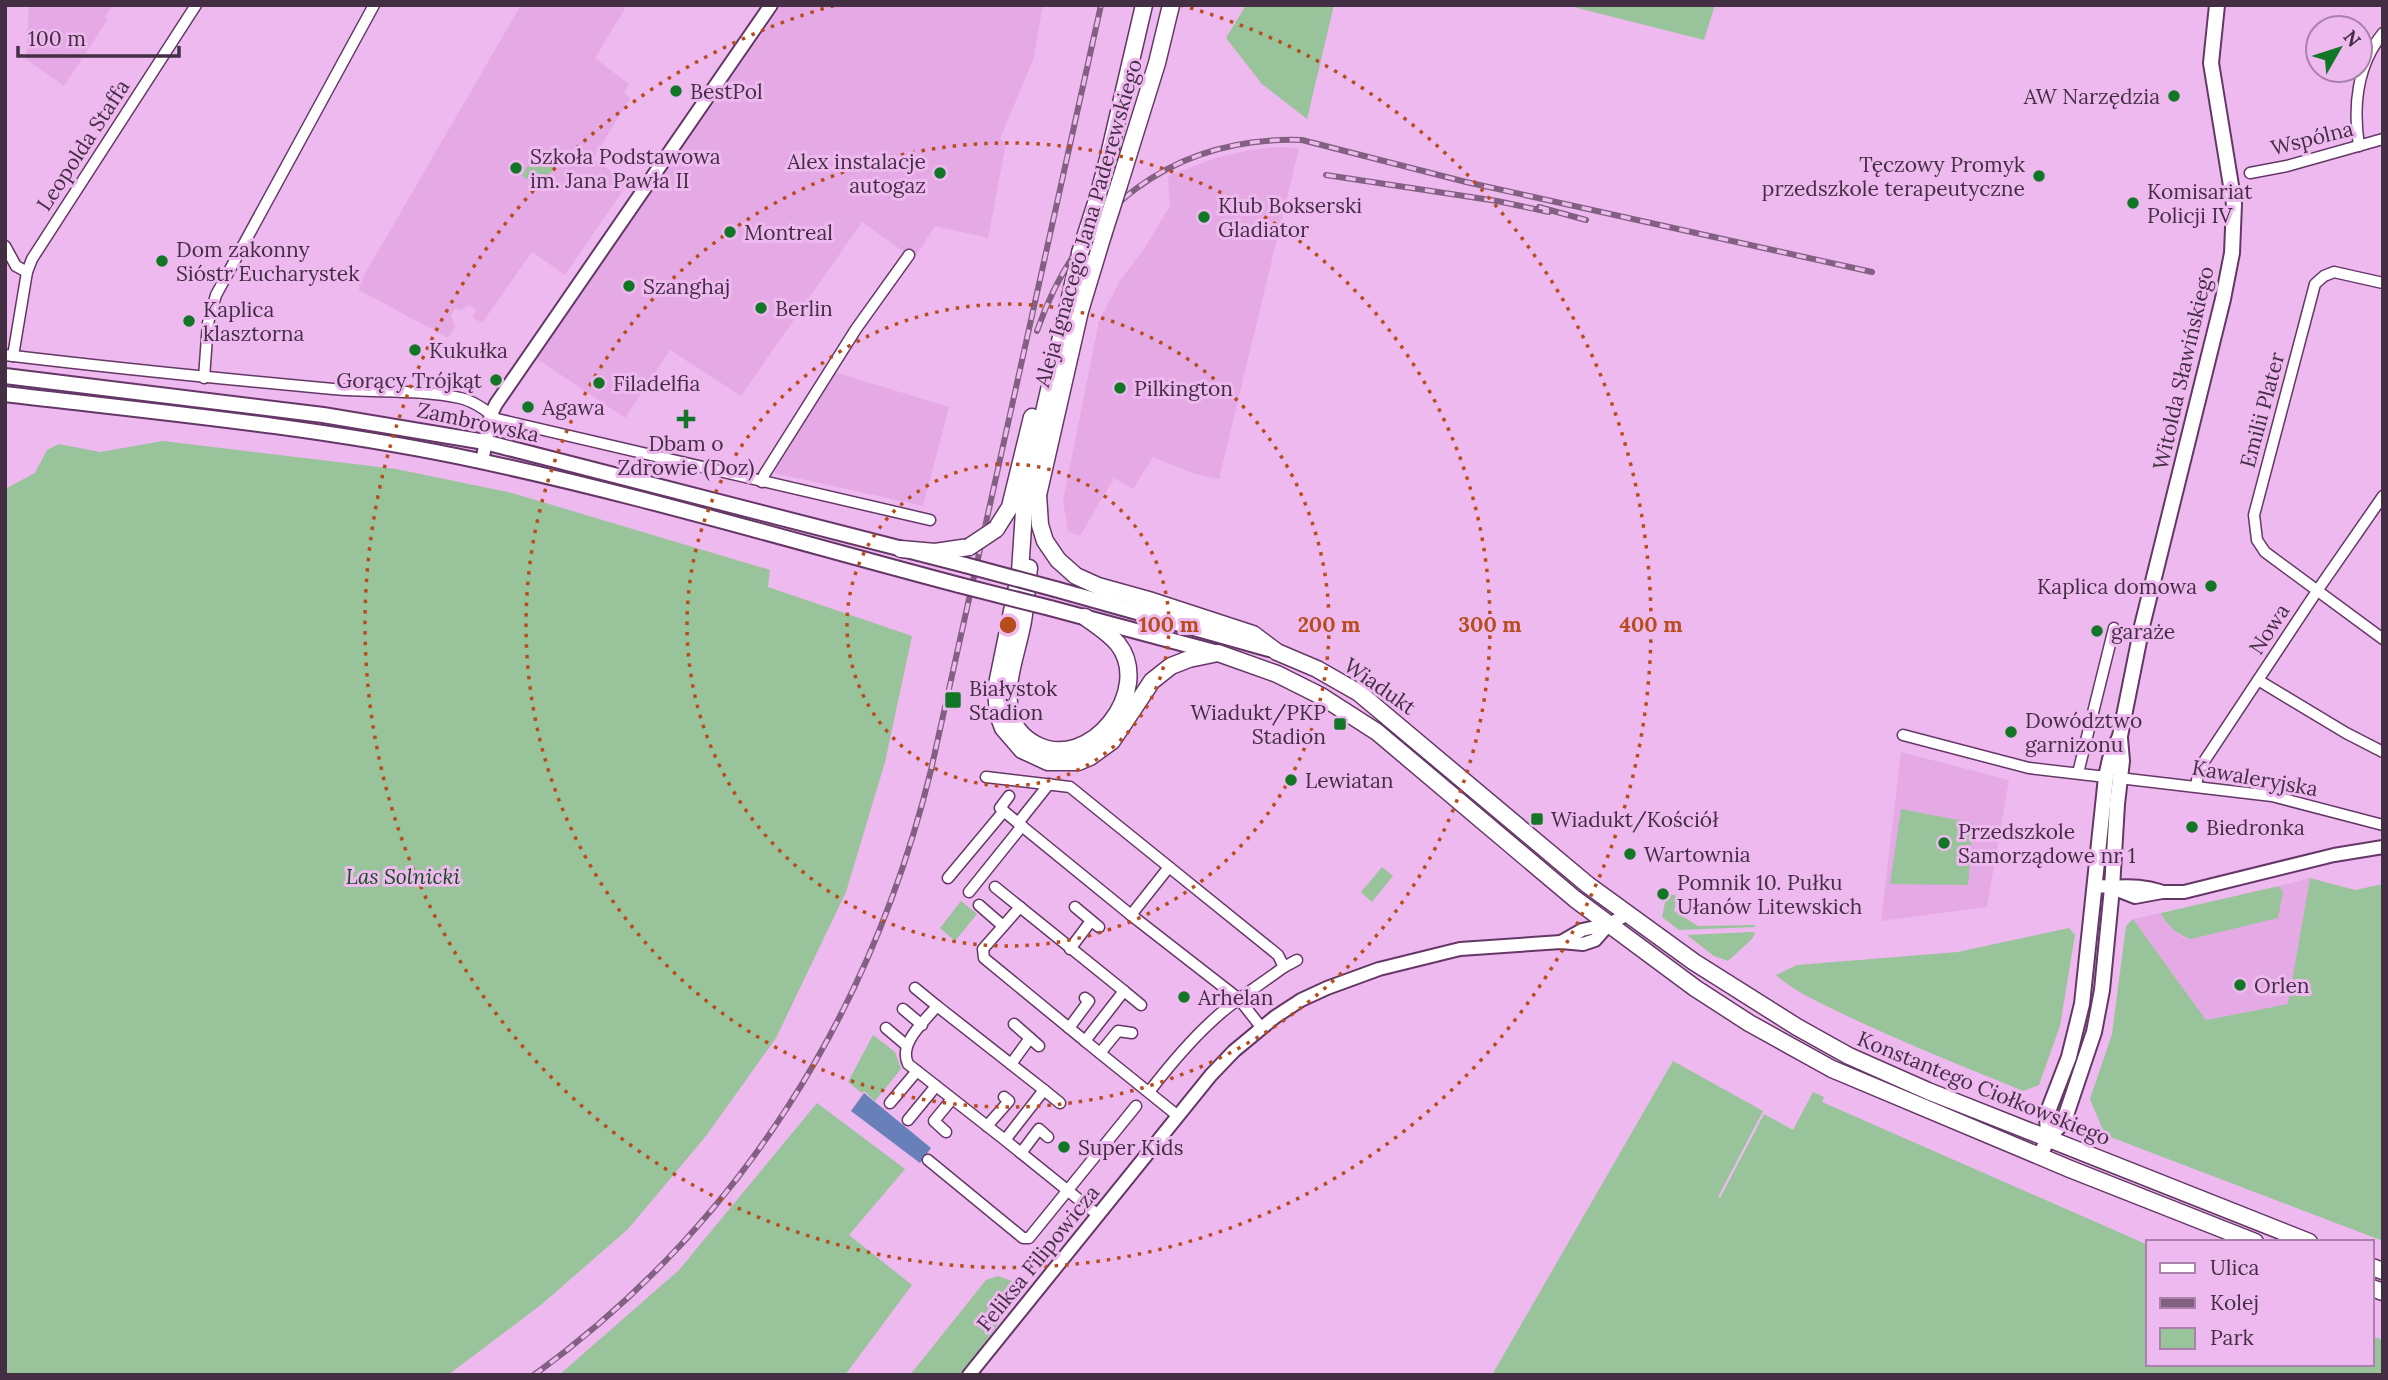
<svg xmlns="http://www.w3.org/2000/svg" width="2388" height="1380" font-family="Lora,serif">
  <rect width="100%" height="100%" fill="#eeb9ef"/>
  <g fill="#e5aae6">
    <path d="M29,5h84l-8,12 3,2 -44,67 -38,-27z"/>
    <path d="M521,5h106l-32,53 34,26 -5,9 6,5 -37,61 35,24 -63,92 -33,-23 -50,71 -10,-6 4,-7 -7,-5 -8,5 -6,-1 -4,7 4,10 -7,12 -89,-48v-6z"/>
    <path d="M782,5h261l-9,52 -34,82 6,5 -18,94 -53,-12 -21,33 -52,-37 -121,174 -71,-46 -45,68 -89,-60z"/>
    <path d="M1278,147l21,1 -80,331 -27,-6 -39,-16 -20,32 -19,-11 -34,58 -12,-5 -5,-30 36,-180 22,-42 23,-30 26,-43 -2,-30 50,-19 37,-8z"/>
    <path d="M834,372l115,35 -26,99 -149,-33z"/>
    <path d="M1901,752l108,28 -22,127 -106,14z"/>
    <path d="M2310,878l-21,126 -83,16 -73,-101 28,-6 2,6 19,18 9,2 91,-46 -3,-7z"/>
  </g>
  <g fill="#99c39a">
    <path d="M1246,5h88l-27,114 -45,-35 -36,-46z"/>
    <path d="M1566,5h149l-11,35z"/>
    <path d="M535,153l20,12 -13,23 -20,-12z"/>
    <path d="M163,441l233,28 116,24 258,77 -2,17 144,49 -27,126 -39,130 -70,146 -70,98 -78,93 -86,75 -94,71h-443v-886l30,-16 12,-23 12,-6 41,8z"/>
    <path d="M1901,809l72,14 -5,62 -78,-1z"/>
    <path d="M1382,867l11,9 -21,26 -11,-10z"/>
    <path d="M2310,878l45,12 28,-6v357l-278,-106 -15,-36 22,-65 14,-108 7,-7 73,101 82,-16z"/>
    <path d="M2279,886l4,7 -5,25 -87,21c-12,-3 -26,-15 -30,-26z"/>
    <path d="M1667,893l10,3 -3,15 24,15 57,-1v2l-76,3 -17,-13z"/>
    <path d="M961,901l16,13 -22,27 -15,-13z"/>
    <path d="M2069,928l6,7 -15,91 -21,59 -16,6c-60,-25 -120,-48 -178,-76 -24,-12 -49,-22 -69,-40l21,-10 161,-13z"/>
    <path d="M1752,932l3,1 -3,6 -24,22 -14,-5 -27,-21z"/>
    <path d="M873,1035l22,17 6,17 -26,32 -11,-10 -2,2 -14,-11z"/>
    <path d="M1673,1061l90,50 -45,86 10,6 -8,-5 44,-84 29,16 20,-38 11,5 -2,5 326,143v119h224v-28l11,4v35h-891z"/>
    <path d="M817,1103l88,66 -56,66 63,50 -67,90h-286l120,-105z"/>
    <path d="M998,1276l14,5 8,12 -58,82h-52l76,-95z"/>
  </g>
  <path fill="#6780ba" d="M864,1093l67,55 -11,15 -69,-52z"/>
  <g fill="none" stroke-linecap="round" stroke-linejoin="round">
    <defs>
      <g id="minor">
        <path d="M2359,146c-6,-39 -2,-81 24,-113"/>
        <path d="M2250,173l37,-7 96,-27"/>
        <path d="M5,246l11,20 11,6 -14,84"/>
        <path d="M27,272l5,-13 164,-254"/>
        <path d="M2383,283l-49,-11 -10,4 -9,8 -61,231 3,25 8,12 118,87"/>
        <path d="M5,355c109,13 219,24 328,34 42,4 86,0 127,9 14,3 26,12 37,21l433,101"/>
        <path d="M204,378l4,-55 8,-28 158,-290"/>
        <path d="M762,482l2,-7 92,-146 53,-74"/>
        <path d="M2258,680l88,53 37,19"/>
        <path d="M1903,735l126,33 77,9"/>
        <path d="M2078,773l36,-145"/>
        <path d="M986,777l84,10 99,80"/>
        <path d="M2119,778l153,18 111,29"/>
        <path d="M1049,784l-31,39 113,92"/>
        <path d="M2196,786l3,-17 118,-178 66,-95"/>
        <path d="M1009,796l-9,12 18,15"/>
        <path d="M948,878l56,-67"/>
        <path d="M995,887l129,104 -39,50 93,75"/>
        <path d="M969,892l53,-66"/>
        <path d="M979,905l24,21"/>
        <path d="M1020,907l-37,42 1,9 101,83"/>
        <path d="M1075,907l24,20"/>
        <path d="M1070,949l21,-28"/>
        <path d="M1284,967l13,-7"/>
        <path d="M915,988l22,18"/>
        <path d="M1124,991l17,14"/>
        <path d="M903,1009l19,16"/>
        <path d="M1014,1024l25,22"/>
        <path d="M886,1028l20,17"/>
        <path d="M1069,1028l20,-27 -4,-3"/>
        <path d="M1100,1053l18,-22 14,2"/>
        <path d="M1011,1064l19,-26"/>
        <path d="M1044,1090l16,13"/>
        <path d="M1149,1092c23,-30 48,-60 78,-84 18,-14 38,-27 57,-41l-6,-12 -109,-88 -38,48 108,84 22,28"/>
        <path d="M890,1103l27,-32"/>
        <path d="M908,1120l28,-34"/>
        <path d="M987,1126l22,-25 -5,-4"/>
        <path d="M946,1132l-12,-11 18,-22"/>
        <path d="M1005,1140l-97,-76c-10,-21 17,-43 29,-58l107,84 -39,50 93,75"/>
        <path d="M1021,1153l18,-24 9,8"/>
        <path d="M928,1160l95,78h6l107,-132"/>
      </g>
      <g id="tertiary">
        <path d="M482,462l9,-48 5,-10 275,-399"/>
        <path d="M2095,886c24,2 42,-3 65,5"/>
        <path d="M2112,888l23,9 27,-5h22l150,-37 49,-8"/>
        <path d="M1561,942l21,-12 27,-6"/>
        <path d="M969,1375l242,-300 23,-24 41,-34 26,-17 26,-12 52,-19 81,-20 101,-7 22,2 12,-4 14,-16 19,-10"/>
      </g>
      <g id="secondary">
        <path d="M5,376l318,39 162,27 480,123"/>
        <path d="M5,394c151,18 303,32 451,62 170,35 336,85 503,129"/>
        <path d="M1055,589l214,60"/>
        <path d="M1050,608l168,45"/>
        <path d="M2048,1138l-1,-24 22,-57 13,-53 24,-227 4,-18 10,-23 22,-110 81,-327 9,-46 2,-49 -23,-141 6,-58"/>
        <path d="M2040,1156l8,-18 16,-17 30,-89 8,-42 10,-102 5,-84 5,-43 -2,-23"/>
      </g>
      <g id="primary">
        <path d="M1119,185l38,-122 14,-58"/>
        <path d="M1097,200l11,-41 36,-154"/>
        <path d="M1080,253l-55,243 -5,76 -24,117 2,26 5,13 19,22 26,12h30l12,-5 22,-16 40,-60 19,-15 18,-7 29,-6 59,21 44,22 56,36 198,167 120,89 54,35 83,46 238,100 185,73"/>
        <path d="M1038,494l2,31 5,16 13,19 18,16 22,10 54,15 101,33 24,18 40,17 42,24 229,192 106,77 103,65 52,29 79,35 381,151"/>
        <path d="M1036,504l44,-193 23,-76"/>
        <path d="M996,529l14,-22 22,-90"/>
        <path d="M901,549l34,3 34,-5"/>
        <path d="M1029,568c-2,17 -3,35 -6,53 -5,29 -19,61 -13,90 2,14 12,26 25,33 55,30 119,-54 83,-100 -9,-11 -22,-19 -33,-27"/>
        <path d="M2372,1267l11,4"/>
        <path d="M2372,1288l11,4"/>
      </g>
    </defs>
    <use href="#minor" stroke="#653767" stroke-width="13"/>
    <use href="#tertiary" stroke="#653767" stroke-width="16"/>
    <use href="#secondary" stroke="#653767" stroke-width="18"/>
    <use href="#primary" stroke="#653767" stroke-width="19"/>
    <use href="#minor" stroke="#fff" stroke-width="10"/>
    <use href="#tertiary" stroke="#fff" stroke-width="12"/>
    <use href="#secondary" stroke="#fff" stroke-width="14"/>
    <use href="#primary" stroke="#fff" stroke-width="16"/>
    <defs>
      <g id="rail">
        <path d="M1326,175l171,26 52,11"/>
        <path d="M1539,207l47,13"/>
        <path d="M1037,331c42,-121 134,-195 265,-191l164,42 406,90"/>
        <path d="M534,1375c205,-149 337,-361 397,-605l170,-765"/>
      </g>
    </defs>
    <use href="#rail" stroke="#816081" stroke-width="6"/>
    <use href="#rail" stroke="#eeb9ef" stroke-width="3.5" stroke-dasharray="10" stroke-linecap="butt"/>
    <defs>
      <g id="secondary-bridge">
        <path d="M965,565l90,24"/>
        <path d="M959,585l91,23"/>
      </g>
      <g id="primary-bridge">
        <path d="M1103,235l16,-50"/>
        <path d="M1080,253l17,-53"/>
        <path d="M969,547l27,-18"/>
      </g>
    </defs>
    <use href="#secondary-bridge" stroke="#653767" stroke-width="18" stroke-linecap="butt"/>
    <use href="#primary-bridge" stroke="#653767" stroke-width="19" stroke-linecap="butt"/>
    <use href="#secondary-bridge" stroke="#fff" stroke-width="14"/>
    <use href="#primary-bridge" stroke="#fff" stroke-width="16"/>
  </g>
  <g fill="none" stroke="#b74c1d" stroke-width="3.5" stroke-dasharray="3.5 7">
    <circle cx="1008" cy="625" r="161"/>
    <circle cx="1008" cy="625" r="321"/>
    <circle cx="1008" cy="625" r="482"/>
    <path d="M1180 5A643 643 0 1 1 836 5"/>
  </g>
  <g fill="#127627" stroke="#eeb9ef" stroke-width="2.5">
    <circle cx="676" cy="91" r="7"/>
    <circle cx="2174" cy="96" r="7"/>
    <circle cx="516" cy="168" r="7"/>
    <circle cx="940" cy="173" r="7"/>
    <circle cx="2039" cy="176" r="7"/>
    <circle cx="2133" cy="203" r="7"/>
    <circle cx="1204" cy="217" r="7"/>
    <circle cx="730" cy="232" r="7"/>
    <circle cx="162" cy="261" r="7"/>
    <circle cx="629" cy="286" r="7"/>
    <circle cx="761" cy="308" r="7"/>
    <circle cx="189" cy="321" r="7"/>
    <circle cx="415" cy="350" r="7"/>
    <circle cx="496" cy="380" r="7"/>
    <circle cx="599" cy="383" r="7"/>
    <circle cx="1120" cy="388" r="7"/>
    <circle cx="528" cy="407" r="7"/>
    <path d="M682.5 408.5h7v7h7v7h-7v7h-7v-7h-7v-7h7z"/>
    <circle cx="2211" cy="586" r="7"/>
    <circle cx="2097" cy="631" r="7"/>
    <rect x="944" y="691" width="18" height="18" rx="3.5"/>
    <rect x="1333" y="717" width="14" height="14" rx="3.5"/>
    <circle cx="2011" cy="732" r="7"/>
    <circle cx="1291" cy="780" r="7"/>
    <rect x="1530" y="812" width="14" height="14" rx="3.5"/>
    <circle cx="2192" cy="827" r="7"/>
    <circle cx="1944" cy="843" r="7"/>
    <circle cx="1630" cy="854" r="7"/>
    <circle cx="1663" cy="894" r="7"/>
    <circle cx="2240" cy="985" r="7"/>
    <circle cx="1184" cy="997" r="7"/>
    <circle cx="1064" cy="1147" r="7"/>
  </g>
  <g text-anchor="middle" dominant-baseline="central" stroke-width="6" stroke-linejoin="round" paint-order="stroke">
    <g font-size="21" fill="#442e44" stroke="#eeb9ef" text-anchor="start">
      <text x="690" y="91">BestPol</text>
      <text x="2160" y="96" text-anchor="end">AW Narzędzia</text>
      <text x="530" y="156">Szkoła Podstawowa<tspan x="530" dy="24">im. Jana Pawła II</tspan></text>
      <text x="926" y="161" text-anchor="end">Alex instalacje<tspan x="926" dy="24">autogaz</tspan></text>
      <text x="2025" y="164" text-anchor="end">Tęczowy Promyk<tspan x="2025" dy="24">przedszkole terapeutyczne</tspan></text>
      <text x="2147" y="191">Komisariat<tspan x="2147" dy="24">Policji IV</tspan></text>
      <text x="1218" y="205">Klub Bokserski<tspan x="1218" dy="24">Gladiator</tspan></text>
      <text x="744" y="232">Montreal</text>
      <text x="176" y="249">Dom zakonny<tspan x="176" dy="24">Sióstr Eucharystek</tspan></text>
      <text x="643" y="286">Szanghaj</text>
      <text x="775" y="308">Berlin</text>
      <text x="203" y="309">Kaplica<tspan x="203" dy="24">klasztorna</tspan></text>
      <text x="429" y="350">Kukułka</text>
      <text x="482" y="380" text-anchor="end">Gorący Trójkąt</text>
      <text x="613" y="383">Filadelfia</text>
      <text x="1134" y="388">Pilkington</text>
      <text x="542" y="407">Agawa</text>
      <text x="686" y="443" text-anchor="middle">Dbam o<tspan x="686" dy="24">Zdrowie (Doz)</tspan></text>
      <text x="2197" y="586" text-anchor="end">Kaplica domowa</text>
      <text x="2111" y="631">garaże</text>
      <text x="969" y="688">Białystok<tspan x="969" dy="24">Stadion</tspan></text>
      <text x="1326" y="712" text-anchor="end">Wiadukt/PKP<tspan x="1326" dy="24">Stadion</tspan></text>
      <text x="2025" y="720">Dowództwo<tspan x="2025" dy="24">garnizonu</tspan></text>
      <text x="1305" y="780">Lewiatan</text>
      <text x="1551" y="819">Wiadukt/Kościół</text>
      <text x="2206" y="827">Biedronka</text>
      <text x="1958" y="831">Przedszkole<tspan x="1958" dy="24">Samorządowe nr 1</tspan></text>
      <text x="1644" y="854">Wartownia</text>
      <text x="1677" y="882">Pomnik 10. Pułku<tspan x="1677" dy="24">Ułanów Litewskich</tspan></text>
      <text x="2254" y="985">Orlen</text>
      <text x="1198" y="997">Arhelan</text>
      <text x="1078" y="1147">Super Kids</text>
    </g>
    <g font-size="21" fill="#442e44" stroke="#eeb9ef">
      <text transform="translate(2312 138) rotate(-14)">Wspólna</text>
      <text transform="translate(83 145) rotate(-57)">Leopolda Staffa</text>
      <text transform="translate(1088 223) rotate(-74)">Aleja Ignacego Jana Paderewskiego</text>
      <text transform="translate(2183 368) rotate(-77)">Witolda Sławińskiego</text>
      <text transform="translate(2262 410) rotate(-75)">Emilii Plater</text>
      <text transform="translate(478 422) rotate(12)">Zambrowska</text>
      <text transform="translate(2269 629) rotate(-57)">Nowa</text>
      <text transform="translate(1380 686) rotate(35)">Wiadukt</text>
      <text transform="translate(2255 778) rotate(10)">Kawaleryjska</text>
      <text transform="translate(1984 1088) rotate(22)">Konstantego Ciołkowskiego</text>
      <text transform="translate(1038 1258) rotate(-51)">Feliksa Filipowicza</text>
    </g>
    <g font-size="21" font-style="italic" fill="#134c1c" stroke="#eeb9ef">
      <text x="403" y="876">Las Solnicki</text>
    </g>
  </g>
  <circle cx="1008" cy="625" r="10" fill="#b74c1d" stroke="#eeb9ef" stroke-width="3.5"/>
  <g font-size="21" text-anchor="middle" font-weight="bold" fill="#b74c1d" stroke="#eeb9ef" stroke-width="6" stroke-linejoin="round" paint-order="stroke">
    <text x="1169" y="632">100 m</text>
    <text x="1329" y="632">200 m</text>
    <text x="1490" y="632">300 m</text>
    <text x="1651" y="632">400 m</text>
  </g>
  <rect width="2388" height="1380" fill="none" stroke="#442e44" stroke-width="14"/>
  <rect x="2146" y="1240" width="228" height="126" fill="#eeb9ef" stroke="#aa81ab" stroke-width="2"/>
  <rect x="2160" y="1263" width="35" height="10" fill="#ffffff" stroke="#aa81ab" stroke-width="2"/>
  <text x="2210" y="1275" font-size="21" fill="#442e44">Ulica</text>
  <rect x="2160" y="1298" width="35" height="10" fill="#816081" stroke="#aa81ab" stroke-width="2"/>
  <text x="2210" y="1310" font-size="21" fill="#442e44">Kolej</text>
  <rect x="2160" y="1328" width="35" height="21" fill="#99c39a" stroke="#aa81ab" stroke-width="2"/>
  <text x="2210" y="1345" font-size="21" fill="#442e44">Park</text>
  <g transform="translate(2339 49) rotate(51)"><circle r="33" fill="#eeb9ef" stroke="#aa81ab" stroke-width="2"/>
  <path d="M0-5L12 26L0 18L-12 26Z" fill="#127627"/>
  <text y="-10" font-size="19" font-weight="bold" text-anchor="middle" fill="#442e44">N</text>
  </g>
  <path d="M18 46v10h161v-10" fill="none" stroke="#442e44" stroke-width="3.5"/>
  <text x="28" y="46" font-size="21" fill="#442e44" stroke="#eeb9ef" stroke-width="5" paint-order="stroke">100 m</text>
</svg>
